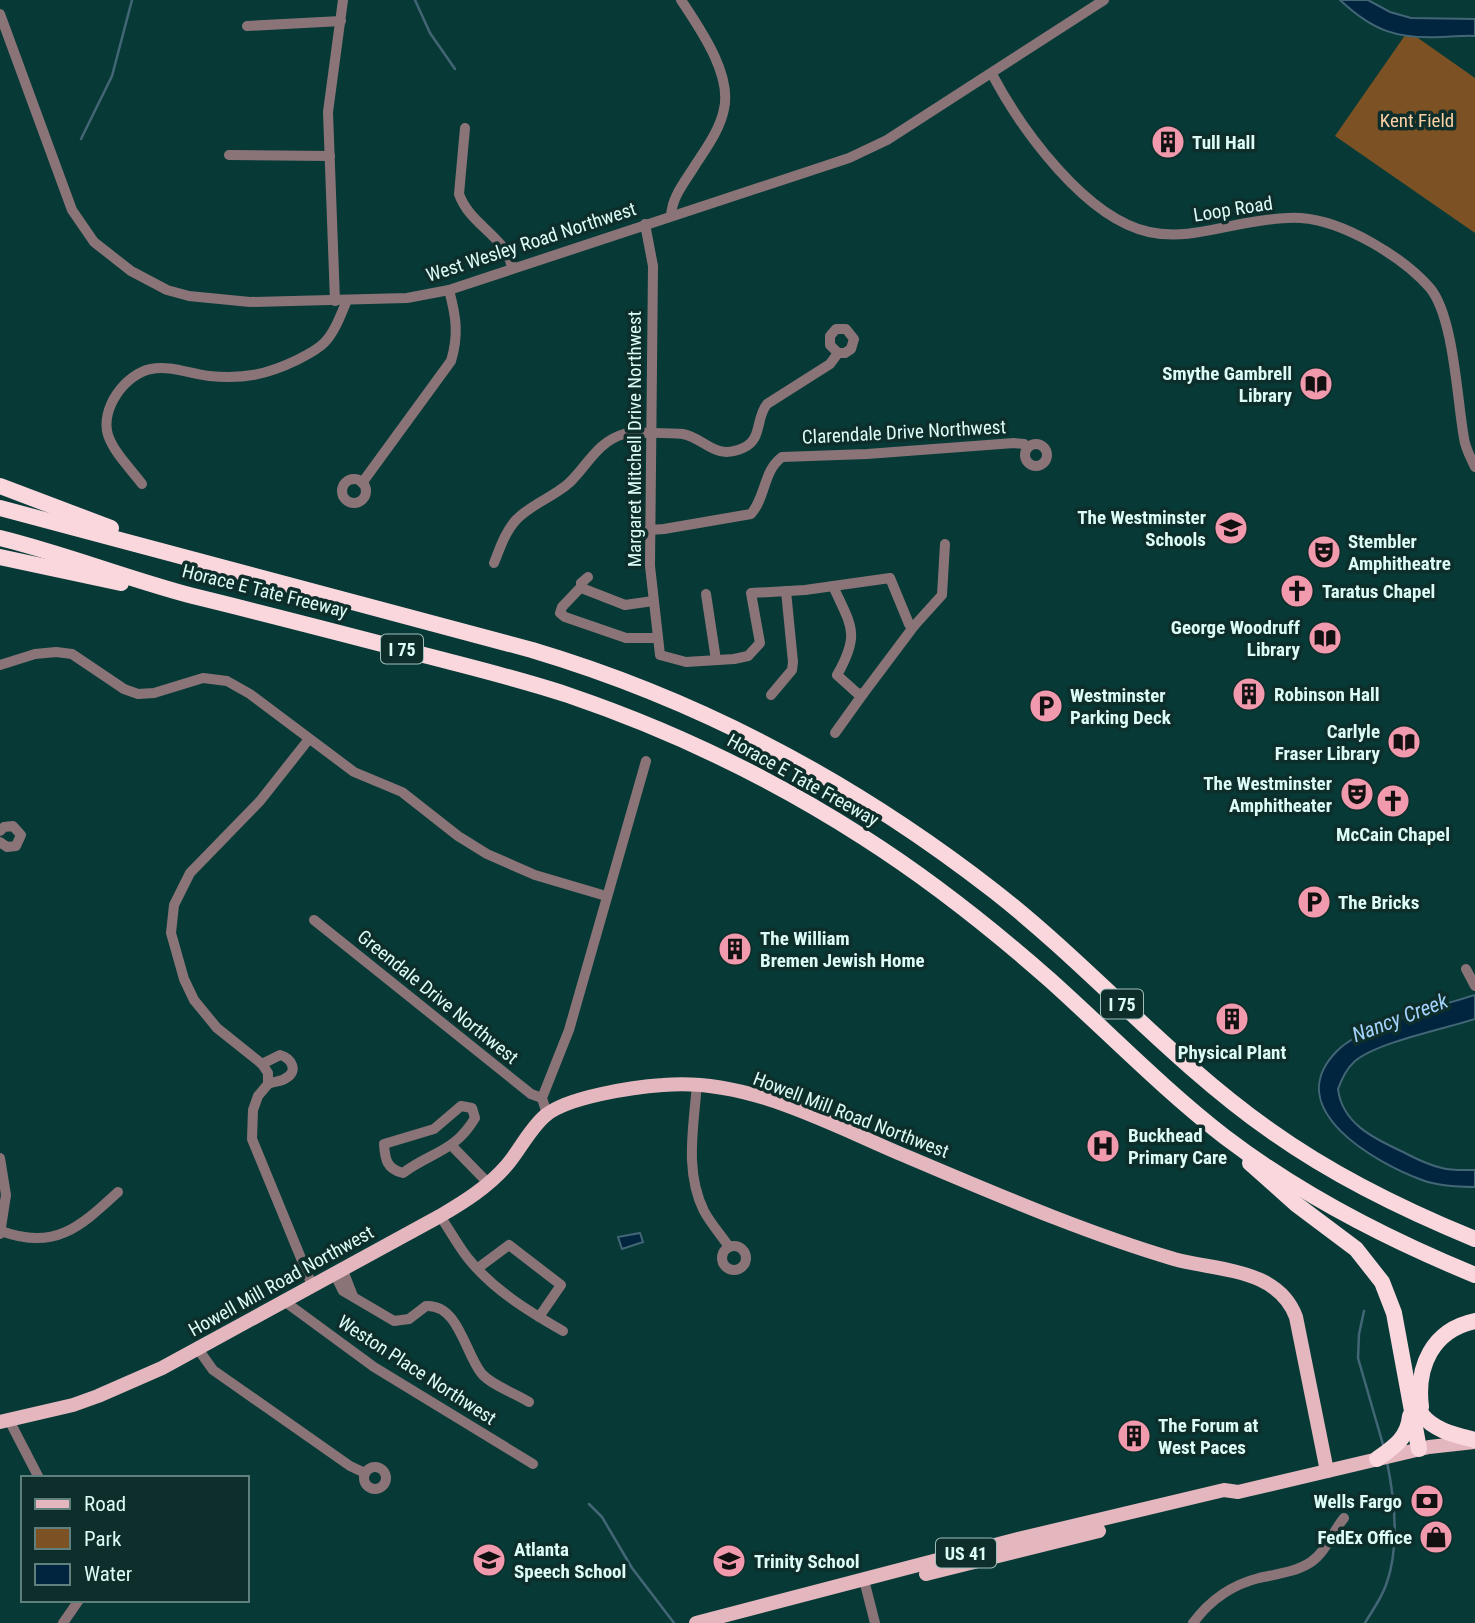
<svg xmlns="http://www.w3.org/2000/svg" width="1475" height="1623" font-family="'Roboto Condensed',sans-serif">
  <rect width="100%" height="100%" fill="#073a36"/>
  <path fill="#7c5224" d="M1408,31l67,47v155l-140,-97z"/>
  <g fill="#01253f" stroke="#436676" stroke-width="2">
    <path d="M1340,0h28l22,12 21,6 64,1v17c-11,-1 -22,1 -34,1 -44,2 -68,-6 -101,-37z"/>
    <path d="M1475,995v24c-31,10 -97,23 -120,42 -9,8 -13,18 -17,28 4,34 35,49 63,62 14,7 26,14 41,17 11,3 22,2 33,2v17c-17,0 -37,-1 -53,-7 -46,-17 -143,-71 -85,-129 24,-25 103,-45 138,-56z"/>
    <path d="M640,1233l3,9 -21,7 -4,-12z"/>
  </g>
  <g fill="none" stroke-linecap="round" stroke-linejoin="round">
    <g stroke="#436676" stroke-width="2.5">
      <path d="M415,0l15,33 25,36"/>
      <path d="M81,139l31,-63 20,-76"/>
      <path d="M1364,1311l-5,23 -1,24 26,90"/>
      <path d="M589,1504l13,13 30,51 42,55"/>
      <path d="M1365,1623c7,-12 16,-24 21,-38 14,-38 9,-84 1,-123"/>
    </g>
    <g stroke="#8b7478" stroke-width="10">
      <path d="M0,14l72,196 22,32 37,29 36,19 22,6 61,6 157,-4 42,-8 400,-132 38,-18 217,-140"/>
      <path d="M247,26l94,-5"/>
      <path d="M992,74c29,55 93,144 157,158 38,8 72,-6 110,-11 13,-2 29,-4 42,-3 43,3 102,39 129,70 24,29 27,112 34,150 1,10 7,20 11,29"/>
      <path d="M465,128l-6,66c11,32 49,43 53,75"/>
      <path d="M229,155l101,1"/>
      <path d="M671,216c1,-19 13,-33 23,-49 11,-17 26,-37 30,-58 8,-35 -24,-80 -43,-109"/>
      <path d="M645,224l8,42 -3,300 10,89 26,7 48,-3 14,-3 12,-13 -9,-50 54,-3 85,-12 19,46 5,2 28,-31 3,-51"/>
      <path d="M335,301l-7,-189 15,-112"/>
      <circle cx="1036" cy="455" r="11"/>
      <circle cx="354" cy="491" r="12"/>
      <path d="M362,483l89,-122c8,-26 5,-45 -2,-71"/>
      <path d="M142,484c-11,-15 -28,-31 -34,-49 -8,-26 17,-61 43,-66 19,-4 39,5 58,7 35,3 57,-1 88,-16 10,-5 20,-10 27,-17 11,-11 17,-29 23,-43"/>
      <path d="M649,530l15,-1 87,-15c15,-17 12,-43 31,-57l85,-3 147,-11 10,1 4,3"/>
      <path d="M494,563c6,-15 11,-31 22,-43 15,-16 36,-22 53,-37 18,-17 29,-42 55,-49 9,-2 49,-1 59,0 22,4 31,27 60,14 20,-9 12,-29 24,-44l63,-40 8,-11h7l6,-4 3,-10 -8,-10h-10l-6,7v9l8,8"/>
      <path d="M588,577l-7,6 3,6 41,16 28,-4"/>
      <path d="M833,586c18,40 28,47 4,89l20,18 6,1 51,-68"/>
      <path d="M581,587l-19,20 -2,6 5,4 61,21h32"/>
      <path d="M706,594l10,66"/>
      <path d="M0,665l35,-11 21,-2 16,2 52,35 14,5 16,-1 49,-15 24,3 23,13 104,78 48,20 56,44 29,18 48,21 71,21"/>
      <path d="M771,695l21,-25 1,-8 -7,-71"/>
      <path d="M835,733l28,-39"/>
      <path d="M309,739l-49,62 -70,72 -16,32 -3,28 13,46 10,21 23,28 45,36 6,9v11l-10,12 -5,14 -1,29 60,146"/>
      <path d="M0,831l4,-4 9,-1 8,9 -5,11 -9,1 -7,-5"/>
      <path d="M314,920l217,174 11,4"/>
      <path d="M1466,969l9,17"/>
      <path d="M262,1064l18,-9c11,3 19,16 6,23 -5,4 -12,3 -18,6"/>
      <path d="M697,1083c-3,43 -13,88 7,128 7,13 17,24 25,36"/>
      <path d="M461,1106l11,2 3,10c-20,34 -44,34 -72,55 -16,-4 -18,-13 -19,-29l50,-15z"/>
      <path d="M547,1114l-5,-16 27,-68 77,-269"/>
      <path d="M452,1146l37,38"/>
      <path d="M0,1158l6,37 -6,39"/>
      <path d="M440,1216c9,13 17,28 27,41 25,32 61,54 96,74"/>
      <path d="M1,1231c54,20 79,-4 117,-39"/>
      <circle cx="734" cy="1258" r="12"/>
      <path d="M342,1268l11,28"/>
      <path d="M478,1268l31,-23 52,40 -22,32"/>
      <path d="M334,1273l9,18 51,30 15,-2 17,-13c33,-2 39,48 56,68 11,12 33,19 47,28"/>
      <path d="M284,1301l90,66 159,97"/>
      <path d="M198,1349l15,21 137,96 15,7"/>
      <path d="M9,1420l30,58"/>
      <circle cx="375" cy="1478" r="11"/>
      <path d="M864,1580l11,43"/>
      <path d="M63,1623l16,-23"/>
      <path d="M1193,1623c17,-23 38,-38 66,-45 18,-4 37,-6 52,-16 15,-10 22,-31 33,-44"/>
    </g>
    <g stroke="#e4b6be" stroke-width="14">
      <path d="M0,1422l73,-17 25,-9 64,-28 278,-152c24,-14 48,-29 67,-51 13,-15 23,-37 39,-50 22,-18 87,-28 117,-30 85,-8 168,40 245,72 88,37 175,75 266,102 44,12 104,9 122,58l31,154"/>
      <path d="M926,1574l173,-43"/>
      <path d="M696,1623l318,-83 210,-50 14,2 191,-45 46,-5"/>
    </g>
    <g stroke="#f9d7dd" stroke-width="16">
      <path d="M0,486l111,42"/>
      <path d="M0,508l532,142c168,50 323,133 462,241 96,75 177,170 277,240 63,45 133,79 204,108"/>
      <path d="M0,538c65,16 128,41 193,58 74,18 147,37 220,56 52,14 104,26 155,43 103,35 203,83 295,142 66,42 128,91 187,143 58,52 113,109 175,157 76,58 162,102 250,138"/>
      <path d="M0,557l121,26"/>
      <path d="M1250,1163l46,41 60,45 26,33 12,31 25,136"/>
      <path d="M1421,1407c-5,-40 11,-77 54,-86"/>
      <path d="M1422,1415c13,16 34,20 53,25"/>
      <path d="M1377,1459c17,-12 31,-21 33,-43"/>
    </g>
  </g>
  <defs>
    <symbol id="building-disc" viewBox="-11 -11 22 22"><circle r="9.5" fill="#f29aad" stroke="#0d2e2b"/><path d="M-4-6H4V6H1V3H-1V6H-4ZM-2.5-4.3h1.7v1.8h-1.7ZM.8-4.3h1.7v1.8H.8ZM-2.5-1h1.7V.8h-1.7ZM.8-1h1.7V.8H.8Z" fill="#111"/></symbol>
    <symbol id="library-disc" viewBox="-11 -11 22 22"><circle r="9.5" fill="#f29aad" stroke="#0d2e2b"/><path d="M-6-4Q-3-5.5-.7-3.5V5Q-3 3-6 4ZM6-4Q3-5.5 .7-3.5V5Q3 3 6 4Z" fill="#111"/></symbol>
    <symbol id="school-disc" viewBox="-11 -11 22 22"><circle r="9.5" fill="#f29aad" stroke="#0d2e2b"/><path d="M0-5L7-2L0 1L-7-2ZM-4 1L0 2.5L4 1V4Q0 6-4 4Z" fill="#111"/></symbol>
    <symbol id="theatre-disc" viewBox="-11 -11 22 22"><circle r="9.5" fill="#f29aad" stroke="#0d2e2b"/><path d="M-5-5.5Q0-4 5-5.5V0Q5 5 0 6Q-5 5-5 0ZM-3.3-2.5H-1v1.5H-3.3ZM1-2.5H3.3v1.5H1ZM-2.8 1Q0 5.5 2.8 1Z" fill="#111"/></symbol>
    <symbol id="church-disc" viewBox="-11 -11 22 22"><circle r="9.5" fill="#f29aad" stroke="#0d2e2b"/><path d="M-1.2-6h2.4v3.5h3.3v2.4h-3.3V6h-2.4V-.1h-3.3v-2.4h3.3Z" fill="#111"/></symbol>
    <symbol id="parking-disc" viewBox="-11 -11 22 22"><circle r="9.5" fill="#f29aad" stroke="#0d2e2b"/><path d="M-3.5-5.5H1a3.5 3.5 0 0 1 0 7H-1V5.5H-3.5ZM-1-3.4V-.6H.8a1.4 1.4 0 0 0 0-2.8Z" fill="#111"/></symbol>
    <symbol id="hospital-disc" viewBox="-11 -11 22 22"><circle r="9.5" fill="#f29aad" stroke="#0d2e2b"/><path d="M-5-5h3v3.5h4V-5h3V5h-3V1.5h-4V5h-3Z" fill="#111"/></symbol>
    <symbol id="bank-disc" viewBox="-11 -11 22 22"><circle r="9.5" fill="#f29aad" stroke="#0d2e2b"/><path d="M-6-4H6V4H-6ZM0-2.3a2.3 2.3 0 1 0 0 4.6a2.3 2.3 0 1 0 0-4.6Z" fill="#111"/></symbol>
    <symbol id="shop-disc" viewBox="-11 -11 22 22"><circle r="9.5" fill="#f29aad" stroke="#0d2e2b"/><path d="M-5-2.5h2.3a2.7 3.5 0 0 1 5.4 0H5L5.5 6h-11ZM-1.5-2.5h3a1.5 2.3 0 0 0-3 0Z" fill="#111"/></symbol>
  </defs>
  <g fill-rule="evenodd">
    <use href="#building-disc" x="1149" y="123" width="38" height="38"/>
    <use href="#library-disc" x="1297" y="365" width="38" height="38"/>
    <use href="#school-disc" x="1212" y="509" width="38" height="38"/>
    <use href="#theatre-disc" x="1305" y="533" width="38" height="38"/>
    <use href="#church-disc" x="1278" y="572" width="38" height="38"/>
    <use href="#library-disc" x="1306" y="619" width="38" height="38"/>
    <use href="#building-disc" x="1230" y="675" width="38" height="38"/>
    <use href="#parking-disc" x="1027" y="687" width="38" height="38"/>
    <use href="#library-disc" x="1385" y="723" width="38" height="38"/>
    <use href="#theatre-disc" x="1338" y="775" width="38" height="38"/>
    <use href="#church-disc" x="1374" y="782" width="38" height="38"/>
    <use href="#parking-disc" x="1295" y="883" width="38" height="38"/>
    <use href="#building-disc" x="716" y="930" width="38" height="38"/>
    <use href="#building-disc" x="1213" y="1000" width="38" height="38"/>
    <use href="#hospital-disc" x="1084" y="1127" width="38" height="38"/>
    <use href="#building-disc" x="1115" y="1417" width="38" height="38"/>
    <use href="#bank-disc" x="1408" y="1482" width="38" height="38"/>
    <use href="#shop-disc" x="1417" y="1518" width="38" height="38"/>
    <use href="#school-disc" x="470" y="1541" width="38" height="38"/>
    <use href="#school-disc" x="710" y="1542" width="38" height="38"/>
  </g>
  <g text-anchor="middle" dominant-baseline="central" stroke-width="7" stroke-linejoin="round" paint-order="stroke">
    <g fill="#0d2e2b" stroke="#9fbeba" stroke-width="2">
      <rect x="381" y="634.5" width="42" height="29" rx="5"/>
      <rect x="1101" y="989.5" width="42" height="29" rx="5"/>
      <rect x="936" y="1538.5" width="60" height="29" rx="5"/>
    </g>
    <g font-size="18" font-weight="bold" fill="#ddfcf8">
      <text x="402" y="649">I 75</text>
      <text x="1122" y="1004">I 75</text>
      <text x="966" y="1553">US 41</text>
    </g>
    <g font-size="19" fill="#fdd0a5" stroke="#0d2e2b">
      <text x="1417" y="120">Kent Field</text>
    </g>
    <g font-size="19" font-weight="bold" fill="#ddfcf8" stroke="#0d2e2b" text-anchor="start">
      <text x="1192" y="142">Tull Hall</text>
      <text x="1292" y="373" text-anchor="end">Smythe Gambrell<tspan x="1292" dy="22">Library</tspan></text>
      <text x="1206" y="517" text-anchor="end">The Westminster<tspan x="1206" dy="22">Schools</tspan></text>
      <text x="1348" y="541">Stembler<tspan x="1348" dy="22">Amphitheatre</tspan></text>
      <text x="1322" y="591">Taratus Chapel</text>
      <text x="1300" y="627" text-anchor="end">George Woodruff<tspan x="1300" dy="22">Library</tspan></text>
      <text x="1274" y="694">Robinson Hall</text>
      <text x="1070" y="695">Westminster<tspan x="1070" dy="22">Parking Deck</tspan></text>
      <text x="1380" y="731" text-anchor="end">Carlyle<tspan x="1380" dy="22">Fraser Library</tspan></text>
      <text x="1332" y="783" text-anchor="end">The Westminster<tspan x="1332" dy="22">Amphitheater</tspan></text>
      <text x="1393" y="834" text-anchor="middle">McCain Chapel</text>
      <text x="1338" y="902">The Bricks</text>
      <text x="760" y="938">The William<tspan x="760" dy="22">Bremen Jewish Home</tspan></text>
      <text x="1232" y="1052" text-anchor="middle">Physical Plant</text>
      <text x="1128" y="1135">Buckhead<tspan x="1128" dy="22">Primary Care</tspan></text>
      <text x="1158" y="1425">The Forum at<tspan x="1158" dy="22">West Paces</tspan></text>
      <text x="1402" y="1501" text-anchor="end">Wells Fargo</text>
      <text x="1412" y="1537" text-anchor="end">FedEx Office</text>
      <text x="514" y="1549">Atlanta<tspan x="514" dy="22">Speech School</tspan></text>
      <text x="754" y="1561">Trinity School</text>
    </g>
    <g font-size="19" fill="#ddfcf8" stroke="#0d2e2b">
      <text transform="translate(1233 209) rotate(-9)">Loop Road</text>
      <text transform="translate(531 242) rotate(-18)">West Wesley Road Northwest</text>
      <text transform="translate(904 432) rotate(-3)">Clarendale Drive Northwest</text>
      <text transform="translate(634 439) rotate(-90)">Margaret Mitchell Drive Northwest</text>
      <text transform="translate(265 591) rotate(14)">Horace E Tate Freeway</text>
      <text transform="translate(803 780) rotate(29)">Horace E Tate Freeway</text>
      <text transform="translate(438 997) rotate(39)">Greendale Drive Northwest</text>
      <text transform="translate(851 1115) rotate(21)">Howell Mill Road Northwest</text>
      <text transform="translate(281 1281) rotate(-29)">Howell Mill Road Northwest</text>
      <text transform="translate(417 1370) rotate(33)">Weston Place Northwest</text>
    </g>
    <g font-size="21" font-style="italic" fill="#a4d2fb" stroke="#0d2e2b">
      <text transform="translate(1400 1018) rotate(-21)">Nancy Creek</text>
    </g>
  </g>
  <rect x="21" y="1476" width="228" height="126" fill="#0d2e2b" stroke="#60807d" stroke-width="2"/>
  <rect x="35" y="1499" width="35" height="10" fill="#e4b6be" stroke="#60807d" stroke-width="2"/>
  <text x="84" y="1511" font-size="21" fill="#ddfcf8">Road</text>
  <rect x="35" y="1528" width="35" height="21" fill="#7c5224" stroke="#60807d" stroke-width="2"/>
  <text x="84" y="1546" font-size="21" fill="#ddfcf8">Park</text>
  <rect x="35" y="1564" width="35" height="21" fill="#01253f" stroke="#60807d" stroke-width="2"/>
  <text x="84" y="1581" font-size="21" fill="#ddfcf8">Water</text>
</svg>
